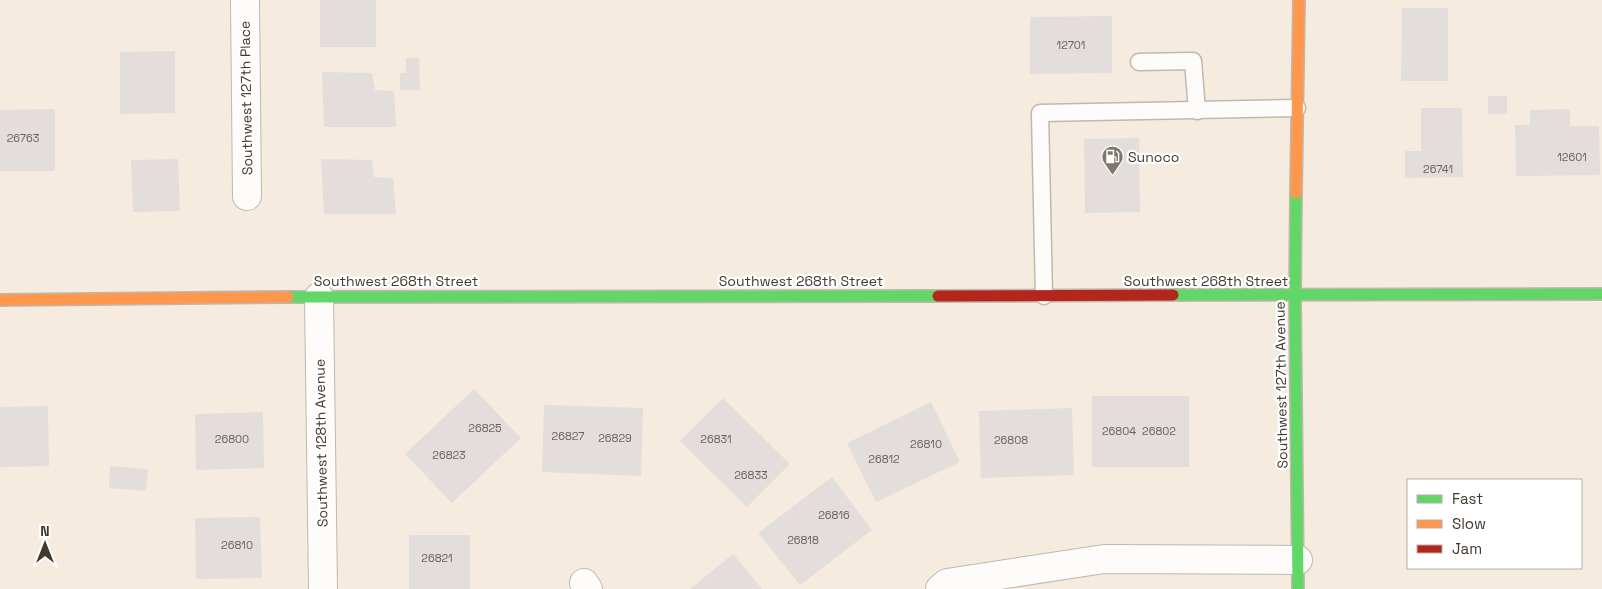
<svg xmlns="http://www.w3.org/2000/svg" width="1602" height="589" font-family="'Space Grotesk',sans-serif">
  <rect width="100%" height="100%" fill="#f5ecdf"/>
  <g fill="#e3dddc">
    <rect x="320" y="0" width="56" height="47"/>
    <path d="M1402,8h46v73h-47z"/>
    <path d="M1112,16v57l-82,1v-57z"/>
    <path d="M175,51v62l-55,1v-62z"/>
    <path d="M406,58h13l1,32h-20v-17h6z"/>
    <path d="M322,72l50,1 3,17 19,1 2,36h-72z"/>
    <rect x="1488" y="96" width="19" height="18"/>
    <path d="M1421,108h41l1,69 -58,1v-27h16z"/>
    <path d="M55,109v62h-55v-61z"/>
    <path d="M1570,109v17h29l1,49 -84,1 -1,-51h15v-15z"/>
    <path d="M1139,138l1,74 -55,1 -1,-74z"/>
    <path d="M178,159l2,52 -47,1 -2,-52z"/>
    <path d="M321,159l51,1 2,17 19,1 3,36h-72z"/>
    <path d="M474,389l47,49 -69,65 -47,-49z"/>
    <rect x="1092" y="396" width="97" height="71"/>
    <path d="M723,398l67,66 -43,43 -67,-66z"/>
    <path d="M931,402l29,60 -84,40 -29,-59z"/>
    <path d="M544,405l99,3 -2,68 -99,-4z"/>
    <path d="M48,406l1,60 -49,1v-60z"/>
    <path d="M1072,408l2,67 -93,3 -2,-67z"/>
    <path d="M263,412l1,56 -68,2 -1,-56z"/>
    <path d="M110,466l38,3 -2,22 -37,-3z"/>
    <path d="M832,477l40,53 -72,55 -42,-52z"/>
    <path d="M260,517l2,61 -66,1 -1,-61z"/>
    <rect x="409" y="535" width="61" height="54"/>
    <path d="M733,554l29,35h-72z"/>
  </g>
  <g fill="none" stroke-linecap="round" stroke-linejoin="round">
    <defs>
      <g id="lane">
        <path d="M1139,62l54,-1 4,50"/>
        <path d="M1044,296l-4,-183 257,-5"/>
      </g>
      <g id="street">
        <path d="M245,0l2,196"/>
        <path d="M319,297l4,292"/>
        <path d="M584,583l4,6"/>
        <path d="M940,589l7,-6 157,-24 194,1"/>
      </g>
      <g id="fast">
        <path d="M1296,193l-1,103 3,293"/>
        <path d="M1173,295l429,-1"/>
        <path d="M288,297l650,-1"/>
      </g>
      <g id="slow">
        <path d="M1296,193l3,-193"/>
        <path d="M0,300l288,-3"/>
      </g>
      <path id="jam" d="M938,296l235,-1"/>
    </defs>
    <use href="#lane" stroke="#c0b8ad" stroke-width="19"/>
    <use href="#street" stroke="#c0b8ad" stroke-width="30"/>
    <use href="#fast" stroke="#c0b8ad" stroke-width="14"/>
    <use href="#slow" stroke="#c0b8ad" stroke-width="14"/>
    <use href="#jam" stroke="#c0b8ad" stroke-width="14"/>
    <use href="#lane" stroke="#fefcfa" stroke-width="16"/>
    <use href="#street" stroke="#fefcfa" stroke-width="28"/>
    <use href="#fast" stroke="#63d668" stroke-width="11"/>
    <use href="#slow" stroke="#ff974d" stroke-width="11"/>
    <use href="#jam" stroke="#b3261e" stroke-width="11"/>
  </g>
  <defs>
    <symbol id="fuel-pin" viewBox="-11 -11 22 30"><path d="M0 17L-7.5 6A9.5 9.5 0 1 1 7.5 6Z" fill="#80776c" stroke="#fff"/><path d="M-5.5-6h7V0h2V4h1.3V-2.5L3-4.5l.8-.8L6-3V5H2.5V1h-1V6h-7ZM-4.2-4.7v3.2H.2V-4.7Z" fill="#fff"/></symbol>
  </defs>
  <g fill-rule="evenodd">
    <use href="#fuel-pin" x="1100" y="144" width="25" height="34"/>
  </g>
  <g text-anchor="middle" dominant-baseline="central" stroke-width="4.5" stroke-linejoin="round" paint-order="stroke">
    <g font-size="11" fill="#6a625a">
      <text x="1071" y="45">12701</text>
      <text x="23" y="138">26763</text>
      <text x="1572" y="157">12601</text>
      <text x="1438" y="169">26741</text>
      <text x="485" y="428">26825</text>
      <text x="1119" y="431">26804</text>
      <text x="1159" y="431">26802</text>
      <text x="568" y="436">26827</text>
      <text x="615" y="438">26829</text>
      <text x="232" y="439">26800</text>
      <text x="716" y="439">26831</text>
      <text x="1011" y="440">26808</text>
      <text x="926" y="444">26810</text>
      <text x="449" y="455">26823</text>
      <text x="884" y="459">26812</text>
      <text x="751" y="475">26833</text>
      <text x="834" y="515">26816</text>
      <text x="803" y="540">26818</text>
      <text x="237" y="545">26810</text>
      <text x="437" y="558">26821</text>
    </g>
    <g font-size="14" fill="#41382e" stroke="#fff">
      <text transform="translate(246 98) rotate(-91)">Southwest 127th Place</text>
      <text x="396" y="281">Southwest 268th Street</text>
      <text x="801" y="281">Southwest 268th Street</text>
      <text x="1206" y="281">Southwest 268th Street</text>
      <text transform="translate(1281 385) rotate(-91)">Southwest 127th Avenue</text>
      <text transform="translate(321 443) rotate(-91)">Southwest 128th Avenue</text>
    </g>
    <g font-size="14" fill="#41382e" stroke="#fff" text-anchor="start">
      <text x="1128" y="157">Sunoco</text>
    </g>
  </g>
  <rect x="1407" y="479" width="175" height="90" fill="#ffffff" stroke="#b3afab"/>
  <rect x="1417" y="495" width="25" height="8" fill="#63d668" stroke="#b3afab"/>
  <text x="1452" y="504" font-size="15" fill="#41382e">Fast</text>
  <rect x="1417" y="520" width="25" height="8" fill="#ff974d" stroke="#b3afab"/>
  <text x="1452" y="529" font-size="15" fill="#41382e">Slow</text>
  <rect x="1417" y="545" width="25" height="8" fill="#b3261e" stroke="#b3afab"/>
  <text x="1452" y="554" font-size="15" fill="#41382e">Jam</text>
  <g transform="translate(45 544)" stroke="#ffffff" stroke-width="4" paint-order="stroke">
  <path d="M0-4L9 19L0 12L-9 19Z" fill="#41382e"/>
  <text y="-8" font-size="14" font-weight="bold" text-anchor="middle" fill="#41382e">N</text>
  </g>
</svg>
